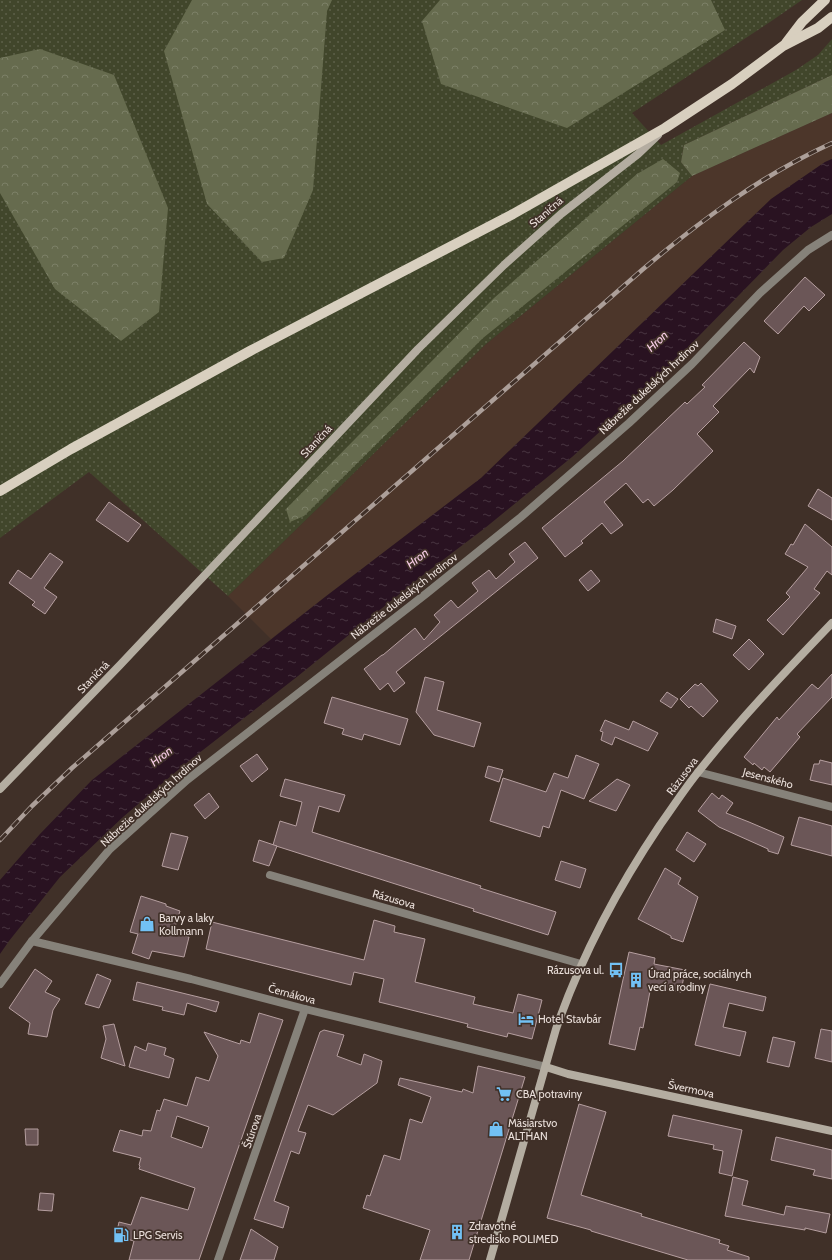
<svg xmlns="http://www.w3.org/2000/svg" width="832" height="1260" font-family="Cabin,sans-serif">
  <defs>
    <pattern id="grass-dots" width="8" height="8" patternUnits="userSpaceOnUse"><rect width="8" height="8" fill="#41462b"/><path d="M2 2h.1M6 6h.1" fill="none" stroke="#5d6049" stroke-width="1.8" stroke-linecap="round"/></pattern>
    <pattern id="forest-crowns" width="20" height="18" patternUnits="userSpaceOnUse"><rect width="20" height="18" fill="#666b4e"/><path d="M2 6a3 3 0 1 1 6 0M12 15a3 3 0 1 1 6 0" fill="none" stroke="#7c8067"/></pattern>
    <pattern id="water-ripples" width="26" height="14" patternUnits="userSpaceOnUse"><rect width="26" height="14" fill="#291221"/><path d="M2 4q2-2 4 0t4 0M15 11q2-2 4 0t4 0" fill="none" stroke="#483441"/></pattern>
  </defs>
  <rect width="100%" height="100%" fill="#403028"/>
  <path fill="#4c362a" d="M832,113v46l-7,3 -54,37 -290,279 -156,119 -54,42 -43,-43 257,-251 207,-169z"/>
  <path fill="url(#grass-dots)" d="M0,0h802l-32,22 -138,91 29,32 135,-75 22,-15 14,-16v36l-148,70 -3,17 11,14 -207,169 -257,251 -139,-124 -89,66z"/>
  <g fill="url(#forest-crowns)">
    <path d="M192,0h140l-5,11 -14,179 -29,68 -22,4 -55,-58 -43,-153z"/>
    <path d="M440,0h271l14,30 -158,98 -126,-44 -19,-63z"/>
    <path d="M40,49l74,26 54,133 -9,104 -38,29 -66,-52 -55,-96v-135z"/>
    <path d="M832,75v38l-140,63 -11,-14 3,-17z"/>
    <path d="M663,159l17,14 -3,9 -194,156 -179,178 -14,6 -4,-13 208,-211 143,-124z"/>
  </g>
  <path fill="url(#water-ripples)" d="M832,159v55l-21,13 -28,23 -135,138 -76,69 -87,71 -62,47 -125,101 -113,88 -62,53 -63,60 -51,64 -9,13v-74l40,-46 52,-54 233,-183 156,-119 290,-279 54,-37z"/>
  <g fill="#6b5657" stroke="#b69fa0" fill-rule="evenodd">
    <path d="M805,277l20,18 -16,16 -5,-5 -26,28 -14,-13z"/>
    <path d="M744,342l16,15 -6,16 -4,-5 -37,38 6,6 -22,22 16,17 -40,39 -19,16 -6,-7 -5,4 -17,-20 -22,19 19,23 -12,9 -9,-11 -21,18 2,2 -18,14 -23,-29 81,-67 62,-59 2,2 18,-17 -3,-2z"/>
    <path d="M818,489l14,9v22l-24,-14z"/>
    <path d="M109,502l32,23 -13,17 -32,-22z"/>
    <path d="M805,524l27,23v28l-5,-4 -13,18 6,4 -37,42 -16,-15 23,-23 -4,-4 22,-26 -23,-13 6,-10 2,1z"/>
    <path d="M525,542l13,16 -142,114 9,11 -11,9 -6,-9 -8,7 -16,-21 18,-14h1l32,-27 9,12 16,-18 -6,-7 17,-15 7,8 20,-17 -6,-8 17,-13 7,9 19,-17 -6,-8z"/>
    <path d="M50,553l13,9 -19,26 13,9 -12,17 -13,-9 3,-3 -26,-19 9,-13 13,9z"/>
    <path d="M591,570l9,11 -12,10 -9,-11z"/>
    <path d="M716,619l20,7 -4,13 -19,-7z"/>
    <path d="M749,639l15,15 -15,16 -16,-15z"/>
    <path d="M832,674v23l-35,37 3,3 -30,35 -6,-5 -2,3 -8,-7 -1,2 -9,-8 33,-40 2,3 33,-36 6,5z"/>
    <path d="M425,677l19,5 -7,28 44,13 -7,24 -40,-12 -18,-23z"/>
    <path d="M701,683l17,18 -15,16 -12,-11 -2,2 -9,-9 15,-15 3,2z"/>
    <path d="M667,692l11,7 -7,9 -11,-7z"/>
    <path d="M332,697l76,22 -8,26 -36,-11 -2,6 -20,-6 2,-5 -20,-6z"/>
    <path d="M605,720l24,10 4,-9 25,12 -10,18 -33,-14 -3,8 -11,-5 2,-8 -3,-1z"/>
    <path d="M257,754l11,15 -16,13 -12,-16z"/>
    <path d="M576,755l23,9 -15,35 -23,-9 -12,38 -6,-2 -3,11 -50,-16 13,-43 43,14 8,-19 14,5z"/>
    <path d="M820,760l12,3v22l-22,-5 4,-16h5z"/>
    <path d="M488,766l15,4 -4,12 -14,-5z"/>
    <path d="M285,779l60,16 -6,17 -20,-6 -7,26 169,54 -1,2 76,24 -8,23 -75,-24 1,-2 -201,-64 7,-24 16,5 6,-24 -22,-6z"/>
    <path d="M617,779l13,6 -14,26 -27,-10z"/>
    <path d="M209,793l10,14 -14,12 -11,-14z"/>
    <path d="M712,793l7,6 3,-4 11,8 -7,10 23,9 35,15 -6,17 -10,-3v-2l-49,-22 -21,-16z"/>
    <path d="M799,817l33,9v30l-41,-11z"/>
    <path d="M687,832l19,12 -12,18 -18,-12z"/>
    <path d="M171,833l17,4 -10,33 -16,-4z"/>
    <path d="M259,840l18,6 -8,20 -16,-5z"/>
    <path d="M561,861l25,8 -6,19 -25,-8z"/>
    <path d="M665,868l16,10 -3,6 20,13 -15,45 -12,-4v-2l-33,-17z"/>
    <path d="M141,896l25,8v2l14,5 -7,22 16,4 -5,20 -32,-6 -3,8 -17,-6 6,-19 -8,-2z"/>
    <path d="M374,920l21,6 -1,6 31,7 -10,43 60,15 -2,7 40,9 5,-19 24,6 -10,39 -24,-6 -1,4 -40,-10 1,-3 -89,-22 5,-23 -30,-7 -3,13 -145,-36 6,-27 152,38z"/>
    <path d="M629,952l26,6 -1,6 31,6 -4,22 -30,-6 -8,42 -3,-1 -5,23 -26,-6z"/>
    <path d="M35,969l17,12 -7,11 15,7 -7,11 -6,27 -19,-3 2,-11 -21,-15z"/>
    <path d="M97,974l14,6 -12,28 -14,-4z"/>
    <path d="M137,982l82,20 -3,10 -29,-9 -3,12 -22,-5 1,-3 -30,-7z"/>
    <path d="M710,984l56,13 -3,14 -34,-8 -6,24 23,5 -6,24 -45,-11z"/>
    <path d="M259,1013l24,7 -84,240h-70l5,-19 -18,-5 3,-14 12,3 10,-28 47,13 7,-22 -56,-19 1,-3 -1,-1 2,-7 -28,-7 7,-21 22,6 1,-6 8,1 6,-21 3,1 4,-12 23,7 9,-29 13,4 9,-25 -14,-24 36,12 1,-4 9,3zM177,1116l32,11 -7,21 -31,-11z"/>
    <path d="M114,1024l11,42 -24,-8 5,-19 -3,-13z"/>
    <path d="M821,1029l11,2v31l-17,-4z"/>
    <path d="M324,1030l20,5 -7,21 24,9 3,-11 18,7 -5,22 -44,32 -25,-10 -10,26 8,2 -7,21 -8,-3 -17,50 15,6 -6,21 -29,-9 66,-187z"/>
    <path d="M773,1037l22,5 -6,25 -22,-5z"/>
    <path d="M148,1043l18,5 -2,7 10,4 -5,19 -40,-11 6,-21 11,5z"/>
    <path d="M478,1066l47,11 -56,183h-49l10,-30 -67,-22 4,-13 3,1 14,-41 16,5 10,-41 12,4 9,-26 -33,-12 2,-7 62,14 1,-3 10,4z"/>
    <path d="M579,1104l27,8 -25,83 61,19 -1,2 79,24 -1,3 10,3 -2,4 22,7v3h-61l-97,-29v-1l-44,-12z"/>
    <path d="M673,1115l69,15 -10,46 -13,-3 4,-22 -10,-2 1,-4 -46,-9z"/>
    <path d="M25,1129h13v16h-12z"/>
    <path d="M776,1137l56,13v29l-19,-4 2,-5 -44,-10z"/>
    <path d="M733,1177l15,4 -6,24 42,10 2,-9 44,8 -4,19 -21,-5v2l-48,-8 -32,-6z"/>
    <path d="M40,1193l14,1 -2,17 -14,-1z"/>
    <path d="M251,1229l27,18 -4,13h-34z"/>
  </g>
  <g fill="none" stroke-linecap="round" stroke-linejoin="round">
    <g stroke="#86827a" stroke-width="8">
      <path d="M698,772l134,35"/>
      <path d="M270,875l311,89"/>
      <path d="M32,941l159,38 114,30 241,58"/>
      <path d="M0,984l32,-43 78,-92 77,-69 240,-187 94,-76 108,-94 63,-59 68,-71 48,-43 24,-15"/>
      <path d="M218,1260l87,-251"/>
    </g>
    <g stroke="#b4ada1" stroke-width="8">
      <path d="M0,789l120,-124 298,-316 86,-84 57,-51 77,-60 20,-19"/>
      <path d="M546,1067l22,7 264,57"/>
      <path d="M490,1260l66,-231c25,-72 61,-140 104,-204 13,-18 25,-37 39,-54 41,-52 87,-100 133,-148"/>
    </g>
    <g stroke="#d8cfbf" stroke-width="10">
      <path d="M786,43l16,-21 23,-22"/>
      <path d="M0,491l71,-42 179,-98 263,-137 152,-86 67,-44 51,-38 35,-18 14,-11"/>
    </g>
    <defs>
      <path id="rail" d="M0,840l32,-34 40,-38 570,-498c59,-50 120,-95 190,-127"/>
    </defs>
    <use href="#rail" stroke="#ac9f99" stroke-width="4.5"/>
    <use href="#rail" stroke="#403028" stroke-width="3" stroke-dasharray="9" stroke-linecap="butt"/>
  </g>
  <defs>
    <symbol id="shop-bare" viewBox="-9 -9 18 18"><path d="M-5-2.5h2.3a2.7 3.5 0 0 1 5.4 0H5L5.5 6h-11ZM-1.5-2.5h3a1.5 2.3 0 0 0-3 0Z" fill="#72c1f5" stroke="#403028" stroke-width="2.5" paint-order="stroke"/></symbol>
    <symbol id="bus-bare" viewBox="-9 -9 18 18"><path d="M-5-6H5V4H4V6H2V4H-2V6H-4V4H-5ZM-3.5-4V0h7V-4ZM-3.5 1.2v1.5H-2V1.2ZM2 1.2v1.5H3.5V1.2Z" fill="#72c1f5" stroke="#403028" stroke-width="2.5" paint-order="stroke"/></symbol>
    <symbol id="building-bare" viewBox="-9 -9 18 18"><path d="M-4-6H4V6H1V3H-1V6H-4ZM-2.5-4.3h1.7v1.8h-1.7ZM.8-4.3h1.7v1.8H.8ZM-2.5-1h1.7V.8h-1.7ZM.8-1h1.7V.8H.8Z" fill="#72c1f5" stroke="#403028" stroke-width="2.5" paint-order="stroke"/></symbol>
    <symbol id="hotel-bare" viewBox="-9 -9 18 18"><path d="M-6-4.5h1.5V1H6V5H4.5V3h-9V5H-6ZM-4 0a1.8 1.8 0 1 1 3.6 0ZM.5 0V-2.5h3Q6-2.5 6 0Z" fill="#72c1f5" stroke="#403028" stroke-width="2.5" paint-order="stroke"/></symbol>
    <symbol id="supermarket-bare" viewBox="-9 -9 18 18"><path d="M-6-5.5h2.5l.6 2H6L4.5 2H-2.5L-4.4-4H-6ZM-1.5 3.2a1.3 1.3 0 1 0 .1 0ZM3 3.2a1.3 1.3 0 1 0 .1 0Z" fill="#72c1f5" stroke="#403028" stroke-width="2.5" paint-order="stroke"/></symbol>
    <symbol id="fuel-bare" viewBox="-9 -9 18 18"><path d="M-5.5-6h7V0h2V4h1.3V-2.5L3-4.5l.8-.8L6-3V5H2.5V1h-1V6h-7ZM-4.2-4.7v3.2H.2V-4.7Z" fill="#72c1f5" stroke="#403028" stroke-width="2.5" paint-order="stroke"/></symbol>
  </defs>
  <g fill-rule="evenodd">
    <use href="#shop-bare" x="136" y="913" width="22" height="22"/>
    <use href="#bus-bare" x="605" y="959" width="22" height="22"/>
    <use href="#building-bare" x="625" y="969" width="22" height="22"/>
    <use href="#hotel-bare" x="515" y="1008" width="22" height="22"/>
    <use href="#supermarket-bare" x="493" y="1083" width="22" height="22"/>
    <use href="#shop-bare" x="485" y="1118" width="22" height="22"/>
    <use href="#building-bare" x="446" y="1221" width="22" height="22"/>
    <use href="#fuel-bare" x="110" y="1224" width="22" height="22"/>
  </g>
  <g text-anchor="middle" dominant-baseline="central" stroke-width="3.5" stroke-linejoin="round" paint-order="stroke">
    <g font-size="11" fill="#eadfda" stroke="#403028">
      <text transform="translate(546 212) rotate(-41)">Staničná</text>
      <text transform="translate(649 387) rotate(-43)">Nábrežie dukelských hrdinov</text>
      <text transform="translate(316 441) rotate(-47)">Staničná</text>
      <text transform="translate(404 596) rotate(-38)">Nábrežie dukelských hrdinov</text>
      <text transform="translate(93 677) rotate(-46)">Staničná</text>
      <text transform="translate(682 776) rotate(-53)">Rázusova</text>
      <text transform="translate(768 778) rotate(15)">Jesenského</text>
      <text transform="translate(151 800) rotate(-42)">Nábrežie dukelských hrdinov</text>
      <text transform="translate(394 899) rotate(16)">Rázusova</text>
      <text transform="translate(292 994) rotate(15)">Černákova</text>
      <text transform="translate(691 1089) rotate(12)">Švermova</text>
      <text transform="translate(252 1131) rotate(-71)">Štúrova</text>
    </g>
    <g font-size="11" fill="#eadfda" stroke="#403028" text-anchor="start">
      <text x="159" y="918">Barvy a laky<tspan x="159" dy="13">Kollmann</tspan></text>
      <text x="604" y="970" text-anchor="end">Rázusova ul.</text>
      <text x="648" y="974">Úrad práce, sociálnych<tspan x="648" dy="13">vecí a rodiny</tspan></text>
      <text x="538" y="1019">Hotel Stavbár</text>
      <text x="516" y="1094">CBA potraviny</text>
      <text x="508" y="1123">Mäsiarstvo<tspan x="508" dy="13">ALTHAN</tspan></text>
      <text x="469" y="1226">Zdravotné<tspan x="469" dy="13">stredisko POLIMED</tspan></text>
      <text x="133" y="1235">LPG Servis</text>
    </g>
    <g font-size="12" font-style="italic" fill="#fbd0ea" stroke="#403028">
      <text transform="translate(657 341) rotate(-43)">Hron</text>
      <text transform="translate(417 558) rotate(-38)">Hron</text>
      <text transform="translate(161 756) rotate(-38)">Hron</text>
    </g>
  </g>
</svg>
